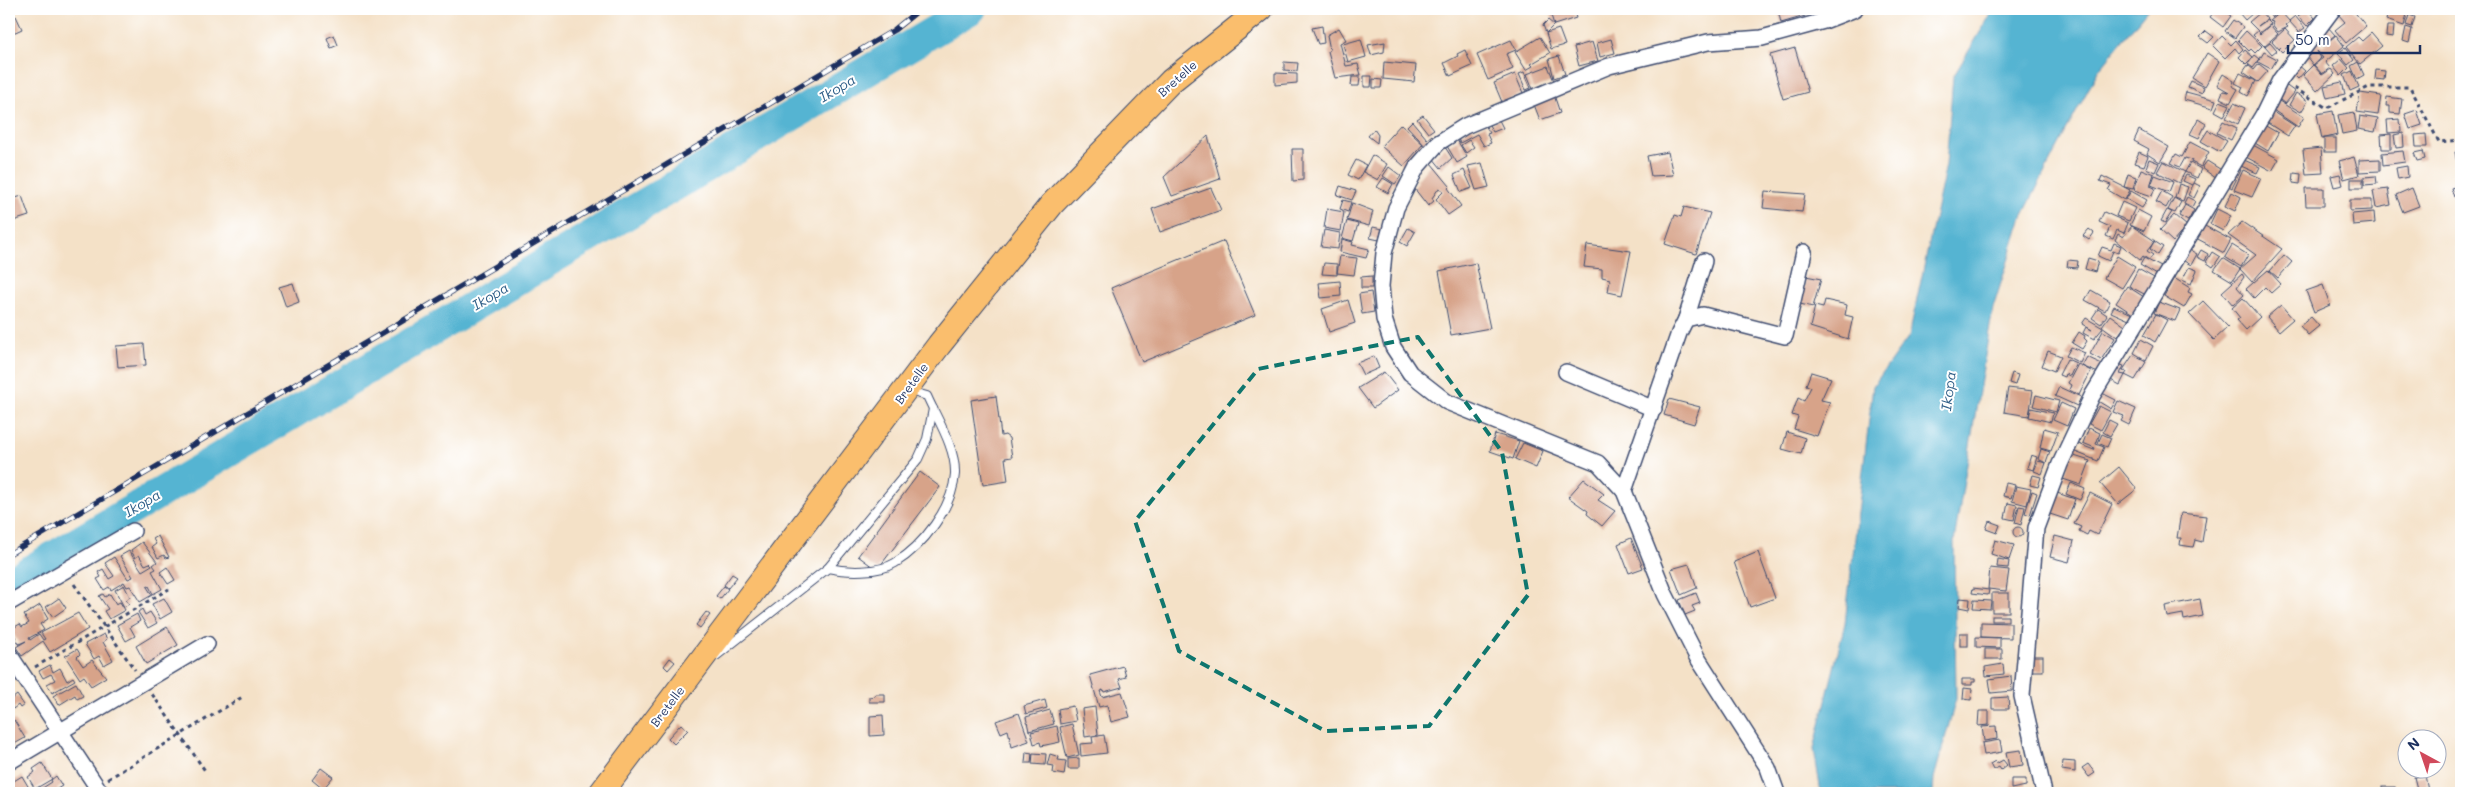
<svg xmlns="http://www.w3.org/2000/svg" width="2470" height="802" font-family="Mali,sans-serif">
  <rect width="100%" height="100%" fill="#fff"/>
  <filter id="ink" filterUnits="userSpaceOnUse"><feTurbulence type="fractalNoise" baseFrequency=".02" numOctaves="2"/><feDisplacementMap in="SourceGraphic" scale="10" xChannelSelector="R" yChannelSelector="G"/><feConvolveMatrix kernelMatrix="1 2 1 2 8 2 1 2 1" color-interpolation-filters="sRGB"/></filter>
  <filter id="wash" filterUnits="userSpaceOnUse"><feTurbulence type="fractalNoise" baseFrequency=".0096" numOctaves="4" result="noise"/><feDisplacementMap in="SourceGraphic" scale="20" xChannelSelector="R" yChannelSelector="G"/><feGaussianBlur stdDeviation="1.12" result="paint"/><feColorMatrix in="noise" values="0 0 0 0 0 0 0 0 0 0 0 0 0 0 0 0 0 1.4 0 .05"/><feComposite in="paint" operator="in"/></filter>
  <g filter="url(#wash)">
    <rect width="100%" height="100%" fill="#f4e1c7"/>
    <path fill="#54b4d2" stroke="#387298" d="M1994,9h154l-50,62 -44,83 -32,63 -29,91 -39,233 2,158 -22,79 -1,15h-112l-7,-44 31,-126 28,-237 36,-50 37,-171 7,-88z"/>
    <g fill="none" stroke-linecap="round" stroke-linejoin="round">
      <path stroke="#54b4d2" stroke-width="31" d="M9,583l962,-574"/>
    </g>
    <g id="blocks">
      <g fill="#d7a389">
        <path d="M1559,9h14l3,9 -22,7 -4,-13z"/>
        <path d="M1772,9h31l2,7 -24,7 -3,-13 -5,2z"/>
        <path d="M2216,9h5l10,7 -8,11 -13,-10z"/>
        <path d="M2243,9h7l3,4 -8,7 -6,-7z"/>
        <path d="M2266,9h12l2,2 -8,7z"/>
        <path d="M2307,9l8,9 -8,8 -9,-10z"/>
        <path d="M2345,9h7l14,17 -20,17 -11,-13 10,-8 -7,-8z"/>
        <path d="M2389,9l18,5 -3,12 -18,-6z"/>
        <path d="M2261,12l6,7 -9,7 9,-6 4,4 -12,9 1,1 10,-9 8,9 -14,12 -11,-11 5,-4 -9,-9z"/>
        <path d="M2281,12l9,10 -4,3 2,2 -10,5 -6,-8 1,-2 -3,-1z"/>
        <path d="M2409,15l6,2 -3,10 -6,-2z"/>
        <path d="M16,16l6,13 -13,6v-16z"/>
        <path d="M2295,16l10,12 -6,4 -10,-11z"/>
        <path d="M1548,20l6,5 -8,8 -3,-8z"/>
        <path d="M2233,20l10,7 -8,11 -10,-7z"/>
        <path d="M1322,26l2,17 -6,1 -6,-16z"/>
        <path d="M2387,26h7l-1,11 -7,-1z"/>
        <path d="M2328,27l7,8 -10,8 -6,-8z"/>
        <path d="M2406,27l6,2 -3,14 -6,-2z"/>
        <path d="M1339,28l7,12 -6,3 6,23 12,-2 3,11 -26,3 -7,-27 2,-1 -3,-15z"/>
        <path d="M1559,29l6,16 -14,4 -5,-16z"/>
        <path d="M2285,29l10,11 -13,12 -3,-3 2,-2 -2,2 -7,-8z"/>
        <path d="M2206,31l8,6 -6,6 -8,-6z"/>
        <path d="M2246,31l16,15 -7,7 -4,-4 -2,2 -11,-11z"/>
        <path d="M2371,33l11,13 -22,18 -14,-17 12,-10 4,4z"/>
        <path d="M334,35l4,10 -7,3 -4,-10z"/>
        <path d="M2336,35l8,11 -19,16 5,6 -8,6 -8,-9 9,-7 -6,-7 4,7 -8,7 -10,-13 15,-12 5,6z"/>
        <path d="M2222,36l9,9 5,-5 7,9 -4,4 -4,-5 -10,10 -12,-12z"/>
        <path d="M1540,37l10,16 -19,11 2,2 -7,4 -11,-18z"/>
        <path d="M1361,39l5,18 -18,5 -5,-18z"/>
        <path d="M1611,39l4,14 -15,4 -3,-14z"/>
        <path d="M1511,40l5,10 -10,4 7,15 -25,11 -11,-25z"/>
        <path d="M1385,42l-1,10 -13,3 -3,-10z"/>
        <path d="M1592,42l6,19 -19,5 -5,-19z"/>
        <path d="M2270,42l7,8 -5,4 -7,-8z"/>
        <path d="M1795,48l13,44 -25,7 -13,-44z"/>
        <path d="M2345,48l9,12 -6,5 -10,-12z"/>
        <path d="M1465,50l7,16 -22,10 -6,-13 14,-7 -1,-2z"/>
        <path d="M2245,50l8,7 -7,7 -7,-7z"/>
        <path d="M2264,52l13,7 -6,10 -13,-7z"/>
        <path d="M2207,53l12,8 -14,25 -13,-8z"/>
        <path d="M2255,55l5,4 -7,9 -5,-4z"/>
        <path d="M1559,56l6,18 -11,4 -5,-19z"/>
        <path d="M2341,59l8,9 -8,8 -8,-10z"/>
        <path d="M1284,62l14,1 -1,8 -13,-1z"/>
        <path d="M1384,62l32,3 -2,17 -31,-3z"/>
        <path d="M2358,62l6,13 -7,4 -6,-13z"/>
        <path d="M2259,64l9,7 -10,11 -15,-10 5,-7 6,5z"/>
        <path d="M2297,64l8,7 -7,8 -7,-7z"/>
        <path d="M2313,65l9,10 9,-6 4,5 -18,17 -14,-16z"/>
        <path d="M1548,66l6,15 -21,8 -6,-15z"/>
        <path d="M2376,70l9,1 -1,9 -9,-1z"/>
        <path d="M2352,71l7,16 -9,4 -6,-16z"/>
        <path d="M1524,72l7,16 -5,2 -7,-16z"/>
        <path d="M1275,73l22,1v9l-22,2z"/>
        <path d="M2240,73l16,8 -8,15 -7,-4 2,-5 -8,-4z"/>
        <path d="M1515,74l8,19 -21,9 -8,-19z"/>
        <path d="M2223,74l11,7 -2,5 6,3 -8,14 -10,-5 3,-7 6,1 -12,-7z"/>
        <path d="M1364,76h8l-1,11h-7z"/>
        <path d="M1352,77h8l-1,9h-8z"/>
        <path d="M1373,79l9,1 -1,8h-8z"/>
        <path d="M2191,81l13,6 -2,6 -14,-6z"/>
        <path d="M2342,82l3,12 -18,4 -3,-12z"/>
        <path d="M2284,84l11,8 -10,12 -10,-8z"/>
        <path d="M2186,92l30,8 -3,8 -29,-8z"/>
        <path d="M2296,93l12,8 -7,11 -12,-7z"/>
        <path d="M2360,93l21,3 -3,19 -21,-3z"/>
        <path d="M1554,95l6,18 -20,7 -7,-18z"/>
        <path d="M2387,97l15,2 -2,15 -10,-1v-7h-4z"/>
        <path d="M2276,99l28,18 -6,10 -28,-19z"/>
        <path d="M2220,101l10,4 -6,11 -9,-5z"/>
        <path d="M2234,103l11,5 -7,16 -12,-6z"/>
        <path d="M2417,110l5,15 -12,4 -5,-15z"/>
        <path d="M2333,111l4,24 -15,4 -5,-25z"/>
        <path d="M2273,112l22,14 -7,10 -22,-14z"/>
        <path d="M2354,112l3,19 -15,3 -4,-19z"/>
        <path d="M1423,115l11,14 -6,4 -11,-14z"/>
        <path d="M2360,116l18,3 -3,13 -17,-3z"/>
        <path d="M2198,119l8,5 -7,14 -9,-4z"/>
        <path d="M2400,119l1,13 -13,1 -1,-13z"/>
        <path d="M1499,120l4,8 -10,4 -4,-7z"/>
        <path d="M1412,121l15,18 5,-4 4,5 -9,8 -20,-22z"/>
        <path d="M2223,121l14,7 -6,12 -14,-7z"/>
        <path d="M1401,124l22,20 -19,22 -23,-20z"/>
        <path d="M1485,125l5,8 -3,1 4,9 -7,3 -7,-12 -17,9 -3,-6 15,-10 2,3z"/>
        <path d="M2264,125l14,8 -10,18 -13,-8z"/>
        <path d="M1374,129l4,6 -1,8 -9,-7z"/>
        <path d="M2139,130l30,17 -9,15 -13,-8 2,-5 -15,-8z"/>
        <path d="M2208,130l19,11 -7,11 -19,-11z"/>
        <path d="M2403,133l1,14 -8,1 -2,-13z"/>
        <path d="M2391,134v15h-9l-1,-14z"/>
        <path d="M2426,134l1,13h-11l-1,-12z"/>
        <path d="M1208,136l12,43 -48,17 -8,-19z"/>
        <rect x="2324" y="138" width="12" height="14"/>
        <path d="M1457,140l10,17 -10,6 -10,-17z"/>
        <path d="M1469,140l5,7 -8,6 -5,-8z"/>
        <path d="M2190,142l19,10 -8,15 -10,-5 1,-2 -7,-2 -5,9 -9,-4 5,-9 6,3z"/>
        <path d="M2253,145l26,14 -7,12 -26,-14z"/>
        <path d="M1445,147l7,11 -11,10 -8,-10z"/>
        <path d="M2321,148l2,25 -17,1 -3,-24z"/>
        <path d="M1292,149h11v31l-10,1z"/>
        <path d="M2403,151l2,11 -22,3 -1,-12z"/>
        <path d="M2423,151l2,8 -8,2 -3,-8z"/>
        <path d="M2461,151v17l-3,1 -3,-17z"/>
        <path d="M1668,152l5,23 -22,1 -4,-20z"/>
        <path d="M2139,152l9,4 -4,10 -10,-3z"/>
        <path d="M1372,155l15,9 -9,16 -15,-8z"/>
        <path d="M2354,157l5,18 -15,4 -5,-18z"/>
        <path d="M2149,159l10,4 -4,9 -9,-4z"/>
        <path d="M2380,159v12l-21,1v-12z"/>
        <path d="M1356,160l10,5 -8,15 -10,-5z"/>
        <path d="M2244,160l16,7 -3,6 -16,-7z"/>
        <path d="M2163,161l22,11 -6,11 -22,-11z"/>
        <path d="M2207,161l16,10 -6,8 -15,-11z"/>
        <path d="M1431,163l19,23 -2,2 13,18 -13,9 -12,-16 8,-8 -5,-3 -7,10 2,3 -6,5 -14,-18 4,-6 -1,-2z"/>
        <path d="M1482,163l7,24 -13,3 -8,-24z"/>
        <path d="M2190,163l11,6 -4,9 -12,-6z"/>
        <path d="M2407,166l1,11 -10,2 -2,-11z"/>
        <path d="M1389,167l12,9 -6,8 -12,-8z"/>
        <path d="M2235,167l6,3 -9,18 -5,-3z"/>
        <path d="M2141,169l13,5 -4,12 5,2 -3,8 -18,-6z"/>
        <path d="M1464,170l8,18 -11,4 -7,-17z"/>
        <path d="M2243,170l18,8 -9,19 -18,-7z"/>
        <path d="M2294,173l7,1 -1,10 -7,-1z"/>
        <path d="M2128,174l8,3 -3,12 -9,-2z"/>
        <path d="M2340,174l3,11 -9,2 -3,-11z"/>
        <path d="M2155,175l18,7 -4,10 -18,-7z"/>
        <path d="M2186,175l9,4 -3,6 -9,-4z"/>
        <path d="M2102,176l28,14 -5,10 -17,-10 3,-5 -11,-4z"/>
        <path d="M2376,176l1,8 -13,1v-8z"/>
        <path d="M1383,178l10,6 -5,9 -11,-6z"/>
        <rect x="2351" y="179" width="12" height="9"/>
        <path d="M2194,183l6,3 -6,12 -6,-3z"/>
        <path d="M2179,184l9,3 -5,14 -8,-3z"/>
        <path d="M2461,185v9l-7,3 -3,-9z"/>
        <path d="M1340,186l16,5 -4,9 -15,-5z"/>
        <path d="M1211,188l10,22 -61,22 -8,-23z"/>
        <path d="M2305,188h19v18h-18z"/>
        <path d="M2412,188l7,18 -16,6 -7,-17z"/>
        <path d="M2388,189l3,16 -15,3 -3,-17z"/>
        <path d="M1765,191l40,3 -3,18 -39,-4z"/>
        <path d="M2131,191l16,9 -5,8 -16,-9z"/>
        <path d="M2162,191l10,6 -6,11 -10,-6z"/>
        <path d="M2232,192l9,5 -6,14 -10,-5z"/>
        <path d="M22,196l7,20 -16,5 -4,-21z"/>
        <path d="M2187,197l8,4 -3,6 -8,-4z"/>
        <path d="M2174,198l7,4 -6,11 -7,-3z"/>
        <path d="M1343,200l8,2 -3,10 -8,-3z"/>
        <path d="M2350,200h22v10l-22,1z"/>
        <path d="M2122,202l13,6 -6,13 -13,-5z"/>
        <path d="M1352,203l21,8 -4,15 -22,-6z"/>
        <path d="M2185,205l9,5 -6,11 -9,-5z"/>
        <path d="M1684,207l26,6 -14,41 -31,-10 10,-29 6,2z"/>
        <path d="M1327,209l17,3 -3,19 -17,-3z"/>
        <path d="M2217,209l14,7 -8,15 -13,-7z"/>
        <path d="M2138,210l13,7 -7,14 -14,-6z"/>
        <path d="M2167,210l5,2 -7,11 -4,-2z"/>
        <path d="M2104,212l24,11 -4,10 -7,-3 -4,9 -7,-3 4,-9 -11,-5z"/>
        <path d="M2374,212l1,11 -22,2 -1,-11z"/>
        <path d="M2174,215l13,11 -14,16 -13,-12z"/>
        <path d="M1347,221l11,3 -5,17 -11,-3z"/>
        <path d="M2242,222l40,27 -30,33 -12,-13 16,-14 -28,-20z"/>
        <path d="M2203,225l28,15 -7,13 -28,-15z"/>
        <path d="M2132,226l23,15 -8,10 6,4 -4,5 -6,-4 -3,4 -25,-20 3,-6 5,3z"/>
        <path d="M1373,227l9,2 -3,11 -9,-2z"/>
        <path d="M1408,228l7,4 -8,14 -7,-4z"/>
        <path d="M2089,229l5,4 -5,7 -6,-4z"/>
        <path d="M1324,230l16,3 -2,16 -17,-2z"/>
        <path d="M1342,239l11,3 -1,3 17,4 -3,9 -26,-6z"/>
        <path d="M1224,241l31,74 -113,47 -31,-74z"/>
        <path d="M2154,241l9,6 -5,8 -8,-6z"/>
        <path d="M2114,243l7,3 -3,7 -5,-2 -4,10 -11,-5 4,-9 9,3z"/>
        <path d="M1587,245l44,6 -9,44 -14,-3 2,-13 -8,-2v-8l-18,-2z"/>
        <path d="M2232,245l16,10 -7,12 -16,-10z"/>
        <path d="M2190,250l7,4 -6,11 -7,-4z"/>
        <path d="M2201,250l7,4 -3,7 -8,-4z"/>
        <path d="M2212,252l8,5 -7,10 -7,-5z"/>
        <path d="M2284,255l8,7 -14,16 -8,-7z"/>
        <path d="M1340,256l17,2 -3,17 -17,-2z"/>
        <path d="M2117,256l18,11 -13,21 -18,-10z"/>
        <path d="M2088,258l10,3 -3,11 -10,-3z"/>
        <path d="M2144,258l17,9 -4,8 -17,-10z"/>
        <path d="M2223,258l17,11 -8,12 -18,-11z"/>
        <path d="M2068,260l10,1 -1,7 -10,-1z"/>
        <path d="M1324,263l13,1v11l-15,-1z"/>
        <path d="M1476,263l14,65 -39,7 -12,-64z"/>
        <path d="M2189,267l8,3 -6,14 -9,-4z"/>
        <path d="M2138,269l18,10 -10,16 -17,-9z"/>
        <path d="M2268,270l13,14 -10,9 -6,-6 -11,11 -8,-9z"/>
        <path d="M2242,274l2,3 -7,10 7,8 -11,10 -11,-13z"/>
        <path d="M1372,276v12h-11v-11z"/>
        <path d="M1806,276l15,3 -8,28 -13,-3z"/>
        <path d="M2174,278l16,10 -2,4 4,2 -8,14 -20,-12z"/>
        <path d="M1340,281l1,15 -20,2 -2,-15z"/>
        <path d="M293,283l6,19 -13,5 -7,-20z"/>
        <path d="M2323,285l7,20 -16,7 -8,-21z"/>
        <path d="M2127,286l17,11 -11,17 -17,-11z"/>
        <path d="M2091,290l19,11 -5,10 -20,-11z"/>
        <path d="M1371,292l3,20 -12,2 -3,-20z"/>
        <path d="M2243,298l17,19 -14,13 -9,-10 3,-2 -8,-10z"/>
        <path d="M1348,300l7,23 -26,9 -7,-23z"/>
        <path d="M1825,300l22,5 -2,10 8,2 -5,22 -38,-12 5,-21 8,2z"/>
        <path d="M2203,301l25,26 -14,13 -25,-26z"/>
        <path d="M2159,302l21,8 -5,11 -21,-8z"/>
        <path d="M2281,305l12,14 -14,12 -12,-14z"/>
        <path d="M2114,306l18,8 -3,6 -18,-8z"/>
        <path d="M2098,309l9,6 -6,9 -9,-6z"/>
        <path d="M2156,314l11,6 -12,22 -11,-7z"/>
        <path d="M2110,315l15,11 -8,11 -15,-11z"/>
        <path d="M2311,317l8,9 -11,9 -8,-9z"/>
        <path d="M2086,318l17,10 -9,11 -11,-6 3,-6 6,3 -10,-6z"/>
        <path d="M2103,331l12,7 -14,22 -11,-6z"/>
        <path d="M2079,332l6,4 -1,2 3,3 -5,8 -10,-6z"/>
        <path d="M2141,339l12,7 -7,14 -12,-7z"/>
        <path d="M144,344l2,21 -28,2 -2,-21z"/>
        <path d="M2071,347l14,6 -5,10 -14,-7z"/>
        <path d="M2048,351l13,5 -7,15 -12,-5z"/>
        <path d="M2133,355l13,7 -11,18 -10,-5 2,-3 -4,-2z"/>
        <path d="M1374,356l5,12 -16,7 -6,-12z"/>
        <path d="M2087,357l15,7 -4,9 -16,-7z"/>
        <path d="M2067,359l9,4 -6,13 -5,-2 -1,3 -5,-2z"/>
        <path d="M2078,364l13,7 -12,24 -10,-5 2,-5 -3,-2z"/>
        <path d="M2118,364l6,2 -4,8 5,1 -5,10 -11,-6z"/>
        <path d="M1384,372l14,18 -25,18 -15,-20z"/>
        <path d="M1811,372l20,6 -10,22 9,2 -13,34 -23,-7 4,-12 -6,-2 6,-17 6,3 7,-14 -5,-2z"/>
        <path d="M2012,373l6,2 -3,10 -6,-2z"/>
        <path d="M2059,387l22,10 -4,9 -22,-10z"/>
        <path d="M2008,388l25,3 -4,25 -25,-4z"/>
        <path d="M2100,392l16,8 -5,9 -15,-9z"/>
        <path d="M2036,395l23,6 -3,11 -23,-6z"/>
        <path d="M996,396l5,40 4,-1 4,3 3,19 -7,1 3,23 -25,4 -12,-85z"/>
        <path d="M1669,399l31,8 -6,17 -30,-9z"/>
        <path d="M2118,401l18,8 -7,16 -8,-4 3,-5 -11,-4z"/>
        <path d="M2061,403l13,6 -7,17 -14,-6z"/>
        <path d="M2099,406l12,6 -10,18 -12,-6z"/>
        <path d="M2031,408l22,5 -2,9 -22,-5z"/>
        <path d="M2109,420l8,4 -7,12 -7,-4z"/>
        <path d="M2044,428l14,4 -7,19 -11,-3z"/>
        <path d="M2089,428l11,5 -4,11 8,3 -6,14 -25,-10 3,-8 18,7 1,-2 -12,-5z"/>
        <path d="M1787,432l18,6 -4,16 -19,-5z"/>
        <path d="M1495,434l24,7 -6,18 -23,-8z"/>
        <path d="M2102,434l9,4 -4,9 -9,-4z"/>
        <path d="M1523,443l20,8 -7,17 -21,-9z"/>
        <path d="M2041,449l9,3 -4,11 -8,-4z"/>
        <path d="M2031,455l6,2 -4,13 -6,-2z"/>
        <path d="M2071,455l19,6 -9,24 -18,-6z"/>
        <path d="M2038,461l8,2 -4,11 -8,-3z"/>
        <path d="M2119,467l18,22 -19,15 -18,-21z"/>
        <path d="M920,472l20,15 -63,83 -19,-14z"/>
        <path d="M2033,475l8,2 -3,10 -8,-2z"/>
        <path d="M1584,479l20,15 -6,6 17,11 -13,15 -15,-12 1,-3 -20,-14z"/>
        <path d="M2006,483l9,2 -4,13 -8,-2z"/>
        <path d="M2071,483l14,6 -5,11 -14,-6z"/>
        <path d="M2016,486l15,3 -4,16 -15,-4z"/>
        <path d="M2032,491l5,2 -7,22 -5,-2z"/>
        <path d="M2054,492l21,7 -7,21 -21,-7z"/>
        <path d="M2090,493l22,11 -15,31 -8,-4 -2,4 -8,-4 2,-4 -7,-3z"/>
        <path d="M2008,503l9,2 -3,15 -9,-2z"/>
        <path d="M2019,506l6,1 -4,18 -6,-2z"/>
        <path d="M2181,513l25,3 -4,26 -7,-2 -2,7 -13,-2 1,-7h-4z"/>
        <path d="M1989,521l11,4 -3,8 -11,-4z"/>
        <circle cx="2018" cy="532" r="5"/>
        <path d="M158,536l11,21 -3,1 -2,-3 -6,3 -6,-11 4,-3 -3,-5z"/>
        <path d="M2055,536l19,5 -5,21 -19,-5z"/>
        <path d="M1631,538l12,30 -14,5 -11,-29z"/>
        <path d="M1995,540l19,5 -5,15 -18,-6z"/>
        <path d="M142,542l15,20 -4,3 3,4 -4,2 10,18 -9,5 -4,-8 -2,1 5,8 -12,7 -10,-16 -3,1 -3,-5 -13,8 -2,-3 -5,3 -7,-11 4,-2 -3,-5 5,-3 6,10 5,-3 -9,-13 9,-6 14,22 5,-2 -13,-21 9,-5 13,20 10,-6 -2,-2 -5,2 -6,-10 -4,3 -4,-8z"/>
        <path d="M1758,552l17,46 -25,9 -16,-45z"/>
        <path d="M1998,559l11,2 -1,7 -11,-1z"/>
        <path d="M1689,564l8,24 -16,7 -10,-26z"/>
        <path d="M167,567l8,13 -7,4 -8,-12z"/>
        <path d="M1990,568l19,2 -3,21 -18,-2z"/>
        <path d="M732,574l5,3 -9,11 -4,-3z"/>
        <path d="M124,585l6,12 -4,3 3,4 -5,3 -9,-17z"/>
        <path d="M724,586l4,3 -8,10 -4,-3z"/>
        <path d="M1973,588l16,2 -1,5 -16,-2z"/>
        <path d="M1696,593l4,10 -8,3 3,5 -10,4 -6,-15z"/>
        <rect x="1992" y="593" width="17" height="19"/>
        <path d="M103,594l2,3 5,-3 6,10 4,-2 5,8 -16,9 -5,-8 4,-2 -9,-13z"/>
        <path d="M59,598l7,10 -13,9 -7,-10z"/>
        <path d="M164,598l8,14 -12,7 -8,-15z"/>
        <path d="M1960,598l10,1 -1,10 -10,-2z"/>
        <path d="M2200,599l3,17 -19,4 -1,-6 -16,3 -2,-11z"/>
        <path d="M1974,600l17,1 -1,8 -17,-1z"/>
        <path d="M40,605l8,14 -8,5 4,6 -15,8 1,2 9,-6 4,6 2,-1 -4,-6 37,-20 10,16 -38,23 -7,-11 -21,15 -6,-9 10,-6 -7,3 -8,-15 9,-5 2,3 7,-4 -5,-8z"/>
        <path d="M142,609l3,6 5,-3 7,11 -9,5 -10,-16z"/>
        <path d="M706,612l4,3 -10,13 -4,-3z"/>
        <path d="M137,614l3,7 -10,6 5,9 -9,5 -9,-16z"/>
        <rect x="1992" y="616" width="16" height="5"/>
        <path d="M1981,622l30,1v15l-30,-1z"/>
        <path d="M167,627l11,18 -32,19 -10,-18z"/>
        <rect x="1960" y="633" width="8" height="13"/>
        <path d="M104,634l3,5 -4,3 10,18 -9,5 -5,-9 -5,3 -9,-15z"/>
        <path d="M1976,637l24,1v10l-24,-1z"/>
        <path d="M77,649l3,5 -3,3 6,9 9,-6 14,17 -15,9 -7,-10 -4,3 -15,-23z"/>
        <rect x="1985" y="649" width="17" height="10"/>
        <rect x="2030" y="656" width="13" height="15"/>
        <path d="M670,658l5,4 -7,8 -4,-4z"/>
        <path d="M2003,664l1,10 -18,2 -1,-9z"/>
        <path d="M50,665l3,7 7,-4 7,13 6,-4 2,3 -23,13 -5,-9 8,-4 -4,-6 -8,4 -4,-7z"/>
        <path d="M1123,666l3,11 -7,2 3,8 -18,5 -1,-2 -3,1 2,6 20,-5 8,25 -19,5 -4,-17 -8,2 -9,-32z"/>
        <path d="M2011,676l1,15 -21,2 -2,-14z"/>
        <path d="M1962,679h13v3h-3v3h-10z"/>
        <path d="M76,683l7,13 -6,3 -2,-4 -16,10 -6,-9z"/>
        <path d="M1964,688l8,1 -1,11 -8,-1z"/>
        <path d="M875,694h10v8h-16v-5l6,-1z"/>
        <path d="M17,695l7,10 -4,3 -2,-3 -5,4 -4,-8z"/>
        <path d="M2008,697l1,12h-17v-11z"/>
        <path d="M1045,700l2,8 -21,6 -2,-8z"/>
        <path d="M1073,706l3,15 -16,3 -2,-15z"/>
        <path d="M1095,707l3,28 -13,2 -3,-28z"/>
        <path d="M1050,710l4,14 -25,7 -3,-14z"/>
        <path d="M1979,711h10v14l-11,1z"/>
        <path d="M1019,713l10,28 -17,6 -4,-17 -7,3 -5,-12z"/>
        <path d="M883,715l1,20 -14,1v-20z"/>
        <path d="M14,720l11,18 -16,9v-23z"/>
        <path d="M681,724l7,6 -14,14 -6,-6z"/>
        <path d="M1072,724l7,31 -12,3 -7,-31z"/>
        <path d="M1057,726l3,16 -19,4 -1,-4 -6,2 -3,-12z"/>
        <path d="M1996,726l1,13 -13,2 -2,-14z"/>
        <path d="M1104,735l3,18 -26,3 -1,-12 13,-1 -1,-6z"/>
        <path d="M2000,740l2,12 -18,3 -2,-12z"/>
        <path d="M2021,750l2,15 -14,2 -3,-15z"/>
        <path d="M1026,752l6,1 -1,10h-6z"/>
        <path d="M1033,753l13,1 -1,11 -13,-1z"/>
        <path d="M1050,754l9,3 -1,3 8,1 -2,14 -11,-2 1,-7 -7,-1z"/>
        <path d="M1079,758v11h-11v-10z"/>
        <path d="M2003,760l4,5 -6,5 -2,-3 -6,3 -3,-6 5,-3 1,3z"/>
        <path d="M2063,761l12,1v10l-13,-2z"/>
        <path d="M42,763l10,16 -17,10 -7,-12 7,-5 -2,-3z"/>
        <path d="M2088,764l7,9 -6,4 -7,-9z"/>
        <path d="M321,768l12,9 -10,12 -11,-9z"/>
        <path d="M2425,775l3,16 -10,2 -4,-16z"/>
        <path d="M22,776l10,17h-21l-2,-9z"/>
        <path d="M56,776l6,10 -5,3 3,4h-17l-2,-4 11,-7 -1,-2z"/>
        <path d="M2011,779h15v7l-15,3z"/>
        <rect x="2382" y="787" width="13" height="6"/>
      </g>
    </g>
  </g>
  <g filter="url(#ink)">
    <use href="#blocks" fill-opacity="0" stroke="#3c4a6e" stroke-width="1"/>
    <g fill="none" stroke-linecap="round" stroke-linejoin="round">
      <defs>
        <g id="lane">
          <path d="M828,568l90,-109 9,-20 6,-30"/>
          <path d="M716,656l112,-88c18,4 51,5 67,-5 28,-17 58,-56 60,-89 1,-26 -18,-55 -28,-78l-18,-5"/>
        </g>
        <g id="street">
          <path d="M1686,319l18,-58"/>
          <path d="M1566,372l88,37"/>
          <path d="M1624,491l55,-158 7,-14 17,-4 82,21 19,-84"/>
          <path d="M9,603l124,-72"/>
          <path d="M9,654l92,139"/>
          <path d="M9,762l198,-118"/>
          <path d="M1777,793l-9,-25 -71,-111 -32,-63 -41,-103 -26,-28 -151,-61 -37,-29 -17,-26 -9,-28 -3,-33 3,-33 12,-45 21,-41 21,-24 27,-17 144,-60 99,-24 54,-4 62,-17 31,-12"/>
          <path d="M2044,793l-22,-97 14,-168 24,-64 32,-68 171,-281 17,-35 53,-71"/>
        </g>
        <path id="primary" d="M601,793l338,-448 113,-141 119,-123 90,-72"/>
      </defs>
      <use href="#lane" stroke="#3c4a6e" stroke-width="10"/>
      <use href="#street" stroke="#3c4a6e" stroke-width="18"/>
      <use href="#primary" stroke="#3c4a6e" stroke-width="26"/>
      <g stroke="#3c4a6e" stroke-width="3" stroke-dasharray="4 4" stroke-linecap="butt">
        <path d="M2294,88l33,20 42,-21h41l29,55 22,-2"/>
        <path d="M74,584l61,86"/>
        <path d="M35,667l134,-78"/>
        <path d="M152,694l54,78"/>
        <path d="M108,779l136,-83"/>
      </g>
      <use href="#lane" stroke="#fff" stroke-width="8"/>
      <use href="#street" stroke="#fff" stroke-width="15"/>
      <use href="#primary" stroke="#fabe6d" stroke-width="24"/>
      <defs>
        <path id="rail" d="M9,554l885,-524 26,-21"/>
      </defs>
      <use href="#rail" stroke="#1b2f5e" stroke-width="5.5"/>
      <use href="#rail" stroke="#fff" stroke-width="4" stroke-dasharray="11" stroke-linecap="butt"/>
    </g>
  </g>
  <path fill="none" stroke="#0f766e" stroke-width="4" stroke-dasharray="10 6" stroke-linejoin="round" d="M1418,337l84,115 26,143 -99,131 -104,5 -146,-80 -44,-130 123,-152z"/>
  <g text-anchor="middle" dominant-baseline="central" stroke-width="4" stroke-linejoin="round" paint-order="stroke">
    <g font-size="12" fill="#1b2f5e" stroke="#fff">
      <text transform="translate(1177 78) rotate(-42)">Bretelle</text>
      <text transform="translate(911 383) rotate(-54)">Bretelle</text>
      <text transform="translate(667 706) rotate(-53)">Bretelle</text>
    </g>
    <g font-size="14" font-style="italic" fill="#2f5e87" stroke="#fff">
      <text transform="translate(837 88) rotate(-31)">Ikopa</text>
      <text transform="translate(490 296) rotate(-31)">Ikopa</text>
      <text transform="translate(1948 391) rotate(-83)">Ikopa</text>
      <text transform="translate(142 503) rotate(-31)">Ikopa</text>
    </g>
  </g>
  <rect width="2470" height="802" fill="none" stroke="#fff" stroke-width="30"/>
  <g transform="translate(2422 754) rotate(320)"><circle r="24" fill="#ffffff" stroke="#a4acbf"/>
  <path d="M0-4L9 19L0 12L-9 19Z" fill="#d1495b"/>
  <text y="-8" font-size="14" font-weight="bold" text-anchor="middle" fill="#1b2f5e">N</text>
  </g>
  <path d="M2288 45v8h132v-8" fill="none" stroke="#1b2f5e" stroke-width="2.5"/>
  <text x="2295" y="45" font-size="15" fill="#1b2f5e" stroke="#ffffff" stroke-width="4" paint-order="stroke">50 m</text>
</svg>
